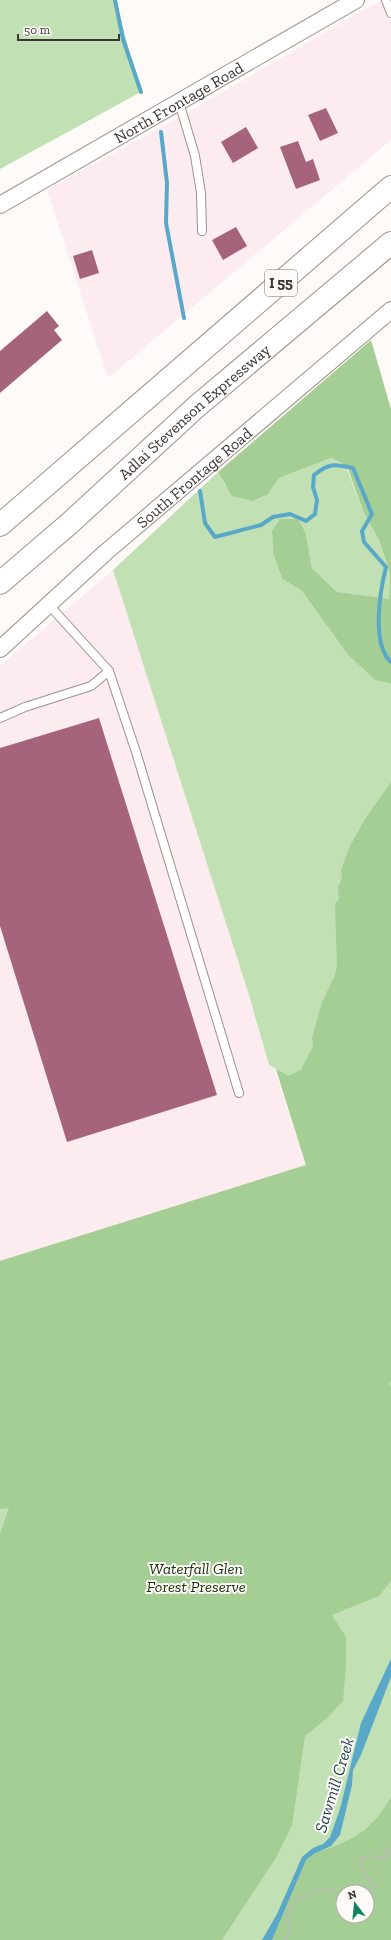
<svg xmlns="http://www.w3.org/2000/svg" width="391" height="1940" font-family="'Zilla Slab',serif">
  <rect width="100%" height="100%" fill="#fdfaf8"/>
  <g fill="#fcecef">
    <path d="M381,0h10v140l-283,238 -61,-188 138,-76z"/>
    <path d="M113,570l193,595 -306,96v-595z"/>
  </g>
  <g fill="#c1e1b4" fill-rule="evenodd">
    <path d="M0,0h115l26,92 -141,77z"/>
    <path d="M331,458l15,8 17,45 16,29 11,33 -1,27 -52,-8 -25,-24 -6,-34 -34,-3 1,22 9,26 19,11 47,65 27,25 16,4v1256h-391v-679l306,-96 -30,-96 -7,-4 -20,-70 -136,-425 105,-98 7,13 43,9 11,-16zM343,1892h24v24h-24z"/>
  </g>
  <g fill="#a4ce94" fill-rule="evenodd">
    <path d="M371,340l20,69v275l-16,-4 -27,-25 -47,-65 -19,-11 -9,-26 -1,-22 8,-12h18l8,15 6,34 25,24 52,7 1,-26 -11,-33 -16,-29 -16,-45 -16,-8 -52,20 -11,16 -15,7 -21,-5 -14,-24z"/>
    <path d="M391,782v600h-2l2,5v194l-12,15 -47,19 14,22v28l-3,36 -17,18 -21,17 -13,89 -15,31 -55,84h-222v-406l9,-26 -9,1v-248l306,-96 -30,-96 12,7 13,-6 12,-24 -1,-8 10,-36 13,-27 2,-9 -2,-62 4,-5 -1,-12 4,-9 -1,-8 9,-24 15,-27z"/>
    <path d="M391,1797v143h-119l34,-80c15,-12 33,-13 48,-23 16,-9 28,-24 37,-40zM343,1892h24v24h-24z"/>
  </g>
  <path fill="#59a8c8" d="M391,1659v18l-30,78 -8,15 -1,15 -12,50 -9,11 -17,8 -8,6 -34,80h-10l15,-26 25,-57 11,-9 10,-4 7,-7 10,-28 21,-86z"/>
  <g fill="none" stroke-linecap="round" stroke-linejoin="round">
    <g stroke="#59a8c8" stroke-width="4">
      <path d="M115,0l8,39 18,53"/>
      <path d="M161,132l6,51 -1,40 18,95"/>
      <path d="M200,491l5,32 10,14 46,-12 12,-8 17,-3 16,7 9,-7 2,-14 -4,-13 1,-12c15,-12 20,-11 39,-7l19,46 -10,17 2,11 22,25c-6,24 -15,77 5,95"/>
    </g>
  </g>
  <g fill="#a6647c">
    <path d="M326,108l12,25 -18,8 -12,-26z"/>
    <path d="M246,127l12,21 -25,15 -12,-21z"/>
    <path d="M298,141l8,21 7,-3 7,21 -24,9 -16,-42z"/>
    <path d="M236,227l11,19 -24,14 -11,-20z"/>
    <path d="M92,250l7,23 -19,6 -7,-23z"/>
    <path d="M47,311l12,15 -5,4 8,10 -62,53v-42z"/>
    <path d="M99,718l118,377 -150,47 -67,-216v-178z"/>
  </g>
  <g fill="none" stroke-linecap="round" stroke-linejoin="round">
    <defs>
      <g id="service">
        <path d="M386,0l5,13"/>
        <path d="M179,102l16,54 6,37 1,38"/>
        <path d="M109,671l27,81 103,341"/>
        <path d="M0,718l25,-11 66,-21 18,-15 -61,-67"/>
      </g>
      <g id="minor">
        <path id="s1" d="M0,205l356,-205"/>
        <path id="s2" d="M0,649l106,-97 285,-242"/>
      </g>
      <g id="motorway">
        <path d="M0,525l391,-338"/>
        <path id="s3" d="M0,583l70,-60 126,-116 195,-164"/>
      </g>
    </defs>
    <use href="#service" stroke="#9d9089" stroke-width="10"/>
    <use href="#minor" stroke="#9d9089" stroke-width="18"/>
    <use href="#motorway" stroke="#9d9089" stroke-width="24"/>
    <g stroke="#bcb8b6" stroke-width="2.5" stroke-dasharray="4 2" stroke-linecap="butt">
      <path d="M367,1898l7,-11 -12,-18 -1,-10 11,-3 14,3 -1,-10 6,3"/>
      <path d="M285,1940c5,-9 5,-16 1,-25l11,-16 11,-2 12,-9 23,5"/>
    </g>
    <use href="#service" stroke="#fff" stroke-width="8"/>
    <use href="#minor" stroke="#fff" stroke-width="16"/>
    <use href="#motorway" stroke="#fff" stroke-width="22"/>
  </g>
  <g text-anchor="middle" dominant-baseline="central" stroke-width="4" stroke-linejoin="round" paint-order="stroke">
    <rect fill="#fdfaf8" stroke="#75706d" stroke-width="1" x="265" y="270" width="32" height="26" rx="3"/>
    <g font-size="15" font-weight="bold" fill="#3b3532">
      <text x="281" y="283">I 55</text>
    </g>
    <g font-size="16" fill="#3b3532" stroke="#fdfaf8">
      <text stroke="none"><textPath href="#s1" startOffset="206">North Frontage Road</textPath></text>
      <text stroke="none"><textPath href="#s3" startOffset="259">Adlai Stevenson Expressway</textPath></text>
      <text stroke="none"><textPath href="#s2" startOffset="259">South Frontage Road</textPath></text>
    </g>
    <g font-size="16" font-style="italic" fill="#163109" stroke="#fdfaf8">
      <text x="196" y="1568">Waterfall Glen<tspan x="196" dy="18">Forest Preserve</tspan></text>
    </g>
    <g font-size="17" font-style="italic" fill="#1b3f4d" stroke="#fdfaf8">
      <text transform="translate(334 1785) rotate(-73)">Sawmill Creek</text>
    </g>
  </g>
  <g transform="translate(355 1904) rotate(344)"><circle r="19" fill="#fdfaf8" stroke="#afaba9"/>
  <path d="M0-3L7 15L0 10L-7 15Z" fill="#108463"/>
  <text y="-6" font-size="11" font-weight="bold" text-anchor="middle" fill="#3b3532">N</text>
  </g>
  <path d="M18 34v6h101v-6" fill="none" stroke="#3b3532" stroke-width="2"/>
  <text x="24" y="34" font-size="12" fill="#3b3532" stroke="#fdfaf8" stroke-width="3" paint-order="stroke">50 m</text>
</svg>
